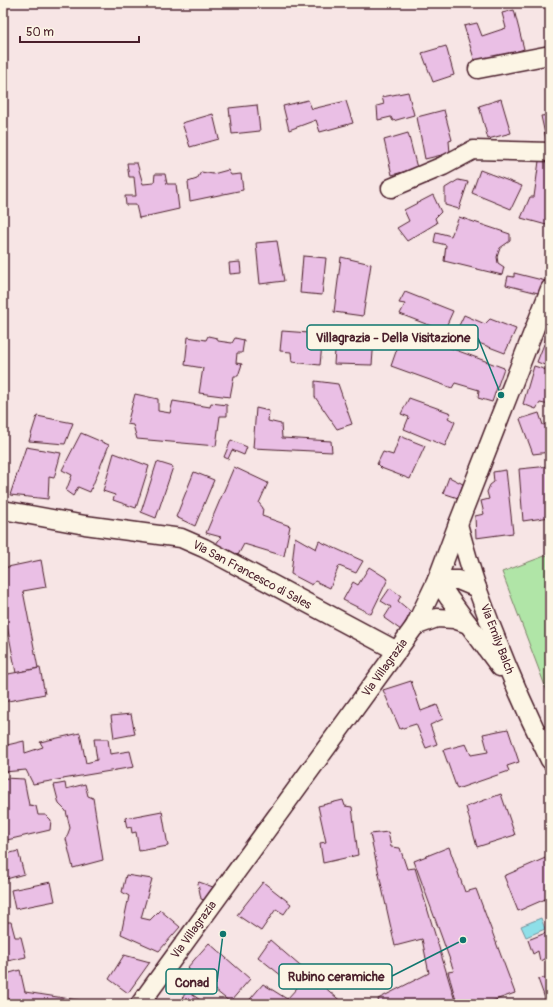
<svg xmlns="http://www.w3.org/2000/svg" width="553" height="1007" font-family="Pangolin,sans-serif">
  <rect width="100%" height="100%" fill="#f7e5e5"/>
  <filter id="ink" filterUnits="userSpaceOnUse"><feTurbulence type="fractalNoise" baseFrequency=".025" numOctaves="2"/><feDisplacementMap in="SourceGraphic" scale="8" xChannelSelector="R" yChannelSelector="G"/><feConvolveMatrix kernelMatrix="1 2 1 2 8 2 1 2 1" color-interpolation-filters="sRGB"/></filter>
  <g filter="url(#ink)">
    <path fill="#b0e5a7" stroke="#7d8269" d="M550,554v145l-48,-127z"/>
    <path fill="#8edfe8" stroke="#73929c" d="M541,918l4,11 -19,8 -5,-11z"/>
    <g fill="#eabfe5" stroke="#4a1f2b">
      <path d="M514,10l10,39 -48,16 -12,-39 13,-3 5,13 24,-8 -4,-15z"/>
      <path d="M446,46l8,29 -21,7 -11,-29z"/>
      <path d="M408,92l6,23 -21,6 -2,-4 -13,3 -1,-14 7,-2 -2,-7z"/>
      <path d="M501,99l10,34 -23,6 -9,-33z"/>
      <path d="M308,100l4,9 34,-8 7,22 -33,9 -4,-12 -27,10 -6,-24z"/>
      <path d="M257,105l3,26 -28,3 -3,-26z"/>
      <path d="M444,110l8,30 -3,1 1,12 -25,6 -8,-42z"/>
      <path d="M213,114l6,25 -29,8 -8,-24z"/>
      <path d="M550,115v33h-2l-7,-32z"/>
      <path d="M408,133l9,35 -25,7 -8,-35z"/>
      <path d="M550,160v66l-29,-8 9,-21h4l5,-36z"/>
      <path d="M127,163h10l6,21 11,-1 1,-9h10l2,10h9l3,25 -40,9 -3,-13h-10l-1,-9h11l-2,-19h-5z"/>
      <path d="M228,170l3,5 10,-1 2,16 -53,11 -2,-19 9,-3 4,-7 12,2z"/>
      <path d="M480,170l42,16 -11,23 -39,-16z"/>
      <path d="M458,180l10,2 -9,27 -14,-4v-17z"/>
      <path d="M433,195l8,17 -6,6 2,5 -30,18 -10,-13 12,-7 -5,-11z"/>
      <path d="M459,217l51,17v7l-10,7 -3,9 1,6 6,4 -2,8 -58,-14 2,-16 -12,-3 2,-10 15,4z"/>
      <path d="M277,241l7,40 -24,3 -4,-41z"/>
      <path d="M303,256l23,2 -4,37 -22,-2z"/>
      <path d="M341,257l30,7 -8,52 -29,-4z"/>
      <path d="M240,262l1,11 -11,1 -1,-11z"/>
      <path d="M514,273l32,8 -4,13 -36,-9 2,-9 6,1z"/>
      <path d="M405,292l48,19 -9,20 -44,-17 5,-10 -6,-1z"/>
      <path d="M464,315l21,9 5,-5 26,10 -11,24 -50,-19z"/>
      <path d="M397,328l107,40 -12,34 -14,-4 1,-8 -24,-7 -3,5 -61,-22 9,-26 -8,-5z"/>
      <path d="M282,331l41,3 -3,31 -28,-3 -1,-10 -11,-1z"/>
      <path d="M208,336l9,2 1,3 14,2 3,-5 9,2 -2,13h-5l-1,10 6,1 -4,12h-4l-4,21 -31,-4 4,-25 -18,-3 3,-28 18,3z"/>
      <path d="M336,337l38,2 -2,26 -38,-1z"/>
      <path d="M546,339l4,1v27l-13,-5z"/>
      <path d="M534,366l16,5v34l-10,-2 -4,6 -13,-5z"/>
      <path d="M315,381l23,3 14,40 -15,5 -22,-32z"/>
      <path d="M135,394l23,5v12l12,2 3,-12 37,6 1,-4 16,2v11h-7l-4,30 -79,-7 -4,-14 -6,-1z"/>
      <path d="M409,398l42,15 -3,5 7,4 -10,24 -41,-17 5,-12 -8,-3z"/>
      <path d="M256,408l13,3 -1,10 13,3 1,14 49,3 1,11 -79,-4z"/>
      <path d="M539,413l4,12 7,-2v29l-17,2 -13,-35z"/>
      <path d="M37,416l36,7 -8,21 -36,-3z"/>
      <path d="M81,433l28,12 -19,47 -12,-5 -5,9 -7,-5 6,-16 -10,-5z"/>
      <path d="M400,436l25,10 -15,33 -29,-11 -4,-4 6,-12 10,3z"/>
      <path d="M231,440l16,7 -3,8 -12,-5 -4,9 -4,-2z"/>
      <path d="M26,447l35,6 -7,25 -5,-1 -1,22 -38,-4z"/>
      <path d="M114,453l35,13 -13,42 -23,-8 2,-5 -12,-4z"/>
      <path d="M157,462l16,5 -17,51 -15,-6z"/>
      <path d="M550,466v51l-27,4 -4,-52z"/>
      <path d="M234,467l34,16 -9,20 4,5 -1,8 28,10 -6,30 -40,-12 -6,11 -22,-11 5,-7 -15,-4z"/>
      <path d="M506,470l7,63 -37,5 -1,-22 9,-2 -3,-13 8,-2 -2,-7 3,-7 4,-3 -1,-10z"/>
      <path d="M194,472l20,8 -19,46 -19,-9z"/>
      <path d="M449,477l14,7 -5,14 -15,-5z"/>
      <path d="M295,537l21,12 3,-8 44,20 -7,12 -17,-7 -9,22 -15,-7 -3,4 -21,-11z"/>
      <path d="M41,560l5,27 -23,4 15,77 -22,5 -13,-69v-36z"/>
      <path d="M369,567l19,12 -17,35 -28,-14 10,-18 5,3z"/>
      <path d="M390,588l11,8 -3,5 13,11 -10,18 -17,-12 7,-11 -10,-6z"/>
      <path d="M40,668l5,26 -42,8v-27z"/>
      <path d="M411,681l10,30 16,-6 6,14 -13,6 7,19 -11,4 -10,-24 -16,5 -17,-39z"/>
      <path d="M131,714l4,20 -21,4 -3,-22z"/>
      <path d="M508,729l11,33 -12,4 2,5 -52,18 -14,-39 23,-6 5,11 17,-3 -5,-18z"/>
      <path d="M80,733l6,30 11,-3 -3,-21h14l2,15 20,-3 4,16 -101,17 -7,-14 -22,2 -1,-26 21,-5 1,12 18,-6 -3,-5z"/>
      <path d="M3,778l21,1 5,26 7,1 2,9h8l5,5 -1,10 -43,10 -4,-23z"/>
      <path d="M65,783l1,6 19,-5 3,12 5,2 10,62 -30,8 -7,-29 4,-11 -4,-17 -7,-7 -5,-19z"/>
      <path d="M501,794l14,41 -38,12 -11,-40z"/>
      <path d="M343,800l2,6 7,1 6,48 -35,8 -3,-20 6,-1 -8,-36z"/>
      <path d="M162,811l6,35 -29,5 -3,-19 -4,1 -1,-6 -4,1 -2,-10z"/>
      <path d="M388,832l3,15 9,1 7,21 8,-1 41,136h-77l-1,-5 51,-26 -7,-34 -27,7 -25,-112z"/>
      <path d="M449,847l16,45 11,-3 39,104 -31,11h-27l-9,-32 6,-1 -40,-110z"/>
      <path d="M18,851l6,23 -21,6v-25z"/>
      <path d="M550,856v41l-32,14 -14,-35z"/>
      <path d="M126,875l26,4 -11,39 9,2 10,-10 20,17 -21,24 -38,-17 8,-38 -7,-4z"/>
      <path d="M51,882l4,19 -40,8 -4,-19z"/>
      <path d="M199,882l14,5 -9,13 -3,-1 -3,-16z"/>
      <path d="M263,882l28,22 -7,10 -8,-5 -15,22 -24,-16z"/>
      <path d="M3,922h8l4,15h6l5,20 -23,5z"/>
      <path d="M548,932l2,3v21l-10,5 -2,-10 -5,3 -5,-14z"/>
      <path d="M270,940l74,64h-98l17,-20 24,15 10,-11 -39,-31z"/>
      <path d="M209,943l41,36 -20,23 -43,-34z"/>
      <path d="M124,955l26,7 -22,31 -19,-14z"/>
      <path d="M20,970l5,22 78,12h-100v-29z"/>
      <path d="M550,977v27h-3l-9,-25z"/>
      <path d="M187,991l19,13h-28z"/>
    </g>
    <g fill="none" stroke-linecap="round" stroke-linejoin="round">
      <defs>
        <g id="minor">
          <path d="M478,69l72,-14"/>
          <path d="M391,188l52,-22 30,-16 77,2"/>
          <path d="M3,510l82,15 96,13 23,10 193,103"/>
          <path d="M458,524c6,22 12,43 19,64 21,59 45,116 73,172"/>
          <path d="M437,580l12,18 51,69"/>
          <path d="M437,580h21l19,8"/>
          <path d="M415,626l22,-8 17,1 14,5"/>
          <path d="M140,1004l275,-378 22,-46 21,-56 92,-235"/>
        </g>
      </defs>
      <use href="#minor" stroke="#4a1f2b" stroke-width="21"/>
      <use href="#minor" stroke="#fcf5e5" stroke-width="18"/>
    </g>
  </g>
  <g text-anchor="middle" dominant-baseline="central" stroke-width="3" stroke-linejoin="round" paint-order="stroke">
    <g font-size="12" fill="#4a1f2b" stroke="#fcf5e5">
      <text transform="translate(252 575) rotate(28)">Via San Francesco di Sales</text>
      <text transform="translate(497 639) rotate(69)">Via Emily Balch</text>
      <text transform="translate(385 668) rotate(-54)">Via Villagrazia</text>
      <text transform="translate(194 930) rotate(-54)">Via Villagrazia</text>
    </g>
  </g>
  <path fill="none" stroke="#0f766e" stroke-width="1.5" d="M501 395L478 338M463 940L392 976M223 934L217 982"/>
  <g fill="#0f766e" stroke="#fcf5e5" stroke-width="1.5">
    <circle cx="501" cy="395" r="4"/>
    <circle cx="463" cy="940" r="4"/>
    <circle cx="223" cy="934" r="4"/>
  </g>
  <g fill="#fcf5e5" stroke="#0f766e" stroke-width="1.5">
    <rect x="307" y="325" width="171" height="25" rx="4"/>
    <rect x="279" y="964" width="113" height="25" rx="4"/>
    <rect x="166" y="969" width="51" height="25" rx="4"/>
  </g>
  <g font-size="13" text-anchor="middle" font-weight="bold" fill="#4a1f2b">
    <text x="393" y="342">Villagrazia - Della Visitazione</text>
    <text x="336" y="981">Rubino ceramiche</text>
    <text x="192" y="987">Conad</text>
  </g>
  <rect width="553" height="1007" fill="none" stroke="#fcf5e5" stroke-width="16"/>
  <rect x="8" y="8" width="537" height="991" fill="none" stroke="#4a1f2b" stroke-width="1.5" filter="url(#ink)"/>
  <path d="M20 36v6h119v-6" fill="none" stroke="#4a1f2b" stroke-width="2"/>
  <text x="26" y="36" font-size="12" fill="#4a1f2b" stroke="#fcf5e5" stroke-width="3" paint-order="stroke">50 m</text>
</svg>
